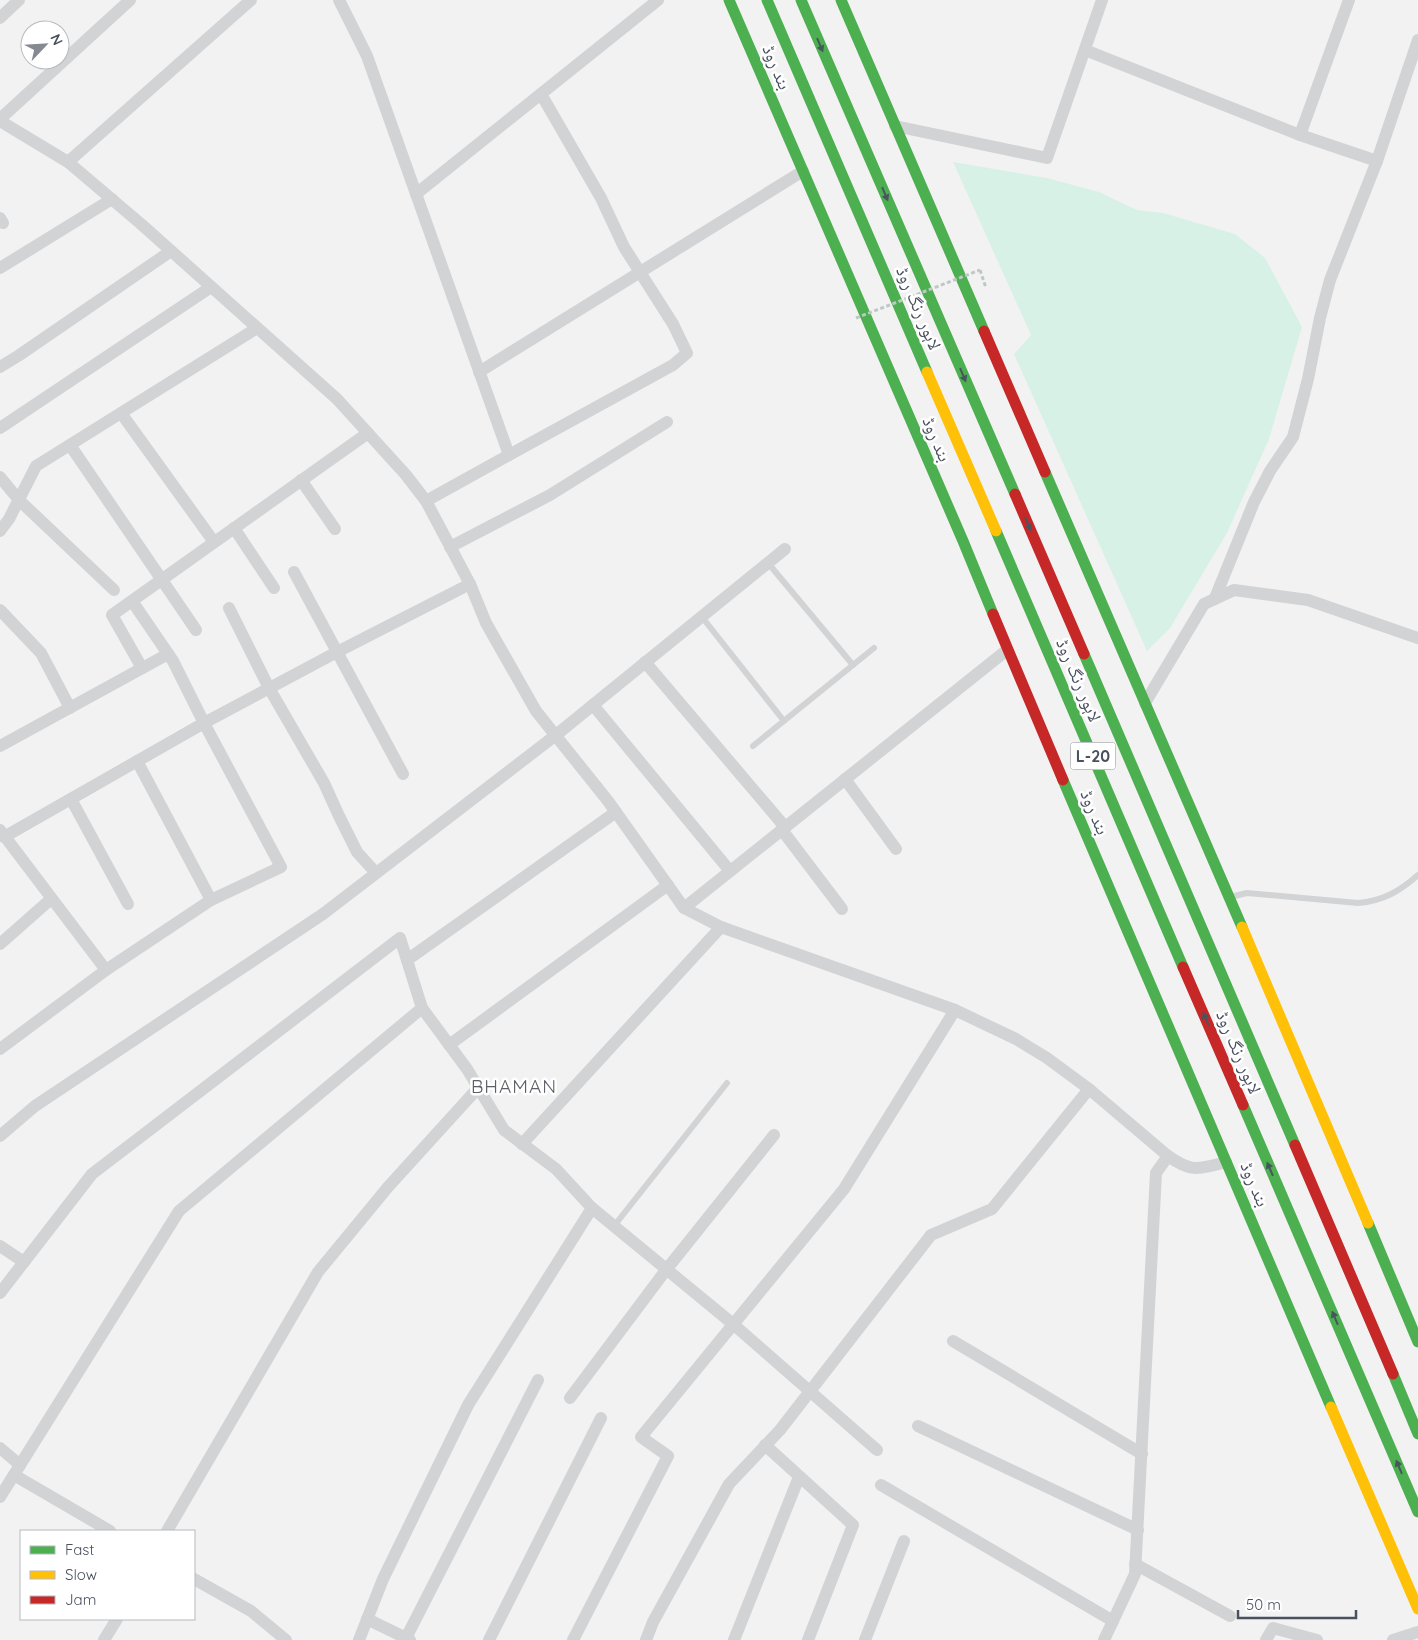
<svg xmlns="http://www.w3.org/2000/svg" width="1418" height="1640" font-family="Quicksand,'Noto Naskh Arabic',sans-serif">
  <rect width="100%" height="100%" fill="#f3f2f2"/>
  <path fill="#d7f1e6" d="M953,162l94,16 52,14 38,18 26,3 72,21 30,24 37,69 -33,112 -42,94 -57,95 -23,23 -133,-297 17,-19z"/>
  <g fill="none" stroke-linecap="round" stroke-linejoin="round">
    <path stroke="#bdc8c7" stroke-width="3" stroke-dasharray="4 2.5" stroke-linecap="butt" d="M980,270l6,18"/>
    <g stroke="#d1d3d5" stroke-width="6">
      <path d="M768,563l85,102"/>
      <path d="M702,617l82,104"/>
      <path d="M753,746l121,-98"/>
      <path d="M1230,897l17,-4 111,10c25,-2 42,-12 60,-28"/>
      <path d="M614,1226l113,-143"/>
    </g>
    <g stroke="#d1d3d5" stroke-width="12">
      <path d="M251,0l-183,162 73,62 196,175 69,76 20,26 44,83 16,39 50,88 72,90 76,107 37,19 234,83 61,29 31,19 42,31 79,67 -12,17 -21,401 -31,66"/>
      <path d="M339,0l28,56 142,399 -83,46"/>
      <path d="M0,18l19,-18"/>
      <path d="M1085,50l215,85 77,26"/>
      <path d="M0,119l130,-119"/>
      <path d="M0,121l68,41"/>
      <path d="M895,126l152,32 55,-158"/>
      <path d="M1300,135l49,-135"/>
      <path d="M416,194l242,-194"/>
      <path d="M0,218l3,5"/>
      <path d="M0,268l112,-69"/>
      <path d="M0,367l18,-11 153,-105"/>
      <path d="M479,372l324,-201"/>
      <path d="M121,413l93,129"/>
      <path d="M0,428l211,-141"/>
      <path d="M70,445l126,185"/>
      <path d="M509,455l164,-90 14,-12 -14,-29 -49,-77 -23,-49 -60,-104"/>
      <path d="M0,477l19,23 95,90"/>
      <path d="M301,480l34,49"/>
      <path d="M234,528l40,60"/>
      <path d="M0,531l9,-12 27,-53 221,-138"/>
      <path d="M450,547l100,-52 117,-73"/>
      <path d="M294,572l109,202"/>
      <path d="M1215,598l39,-96 16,-31 23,-34 15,-58 12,-61 10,-38 47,-119 41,-121"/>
      <path d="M229,608l40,80 55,95 15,33 18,36 19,21"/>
      <path d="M0,610l41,43 29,55"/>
      <path d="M645,662l140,165"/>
      <path d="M142,668l-30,-53 256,-182"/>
      <path d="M1145,703l59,-99 30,-14 74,10 110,38"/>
      <path d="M593,705l137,166"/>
      <path d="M0,746l168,-92"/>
      <path d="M137,761l74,139"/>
      <path d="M845,779l51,70"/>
      <path d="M71,799l57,105"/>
      <path d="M0,830l106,140"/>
      <path d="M782,830l60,79"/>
      <path d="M4,837l200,-114 133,-71 133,-68"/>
      <path d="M684,908l323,-258"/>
      <path d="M0,944l51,-45"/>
      <path d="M407,960l209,-148"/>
      <path d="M449,1045l219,-160"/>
      <path d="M0,1049l106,-79 105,-70 70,-33 -77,-144 -31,-62 -41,-60"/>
      <path d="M0,1136l35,-30 288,-192 233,-179 229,-186"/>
      <path d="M522,1144l199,-217"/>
      <path d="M1168,1156c24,17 31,13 58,6"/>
      <path d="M592,1208l141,116 144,126"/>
      <path d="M0,1246l24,16"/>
      <path d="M0,1293l92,-119 308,-236 22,70 45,61 37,61 52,39 36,39 -124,197 -85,174 -24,61"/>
      <path d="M953,1341l189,113"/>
      <path d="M570,1398l96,-128 108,-135"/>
      <path d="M918,1426l220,104"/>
      <path d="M765,1445l88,80 -45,115"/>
      <path d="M0,1448l20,17"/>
      <path d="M14,1475l96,56"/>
      <path d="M881,1485l232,136"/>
      <path d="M0,1497l179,-286 243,-203"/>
      <path d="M167,1531l151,-259 70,-85 90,-99"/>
      <path d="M1135,1564l95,52"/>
      <path d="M194,1579l57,32 35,29"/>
      <path d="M367,1619l43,21"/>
      <path d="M406,1638l132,-258"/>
      <path d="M104,1640l13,-21"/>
      <path d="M489,1640l112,-222"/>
      <path d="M573,1640l95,-184 -27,-19 203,-248 111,-179"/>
      <path d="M646,1640l7,-18 76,-138 51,-54 151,-195 61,-26 97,-120"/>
      <path d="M734,1640l65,-163"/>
      <path d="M865,1640l39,-99"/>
      <path d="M1266,1640l7,-12 44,12"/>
      <path d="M1393,1640l25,-8"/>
    </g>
    <g stroke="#4caf50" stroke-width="11">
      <path d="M729,0l234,541 30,73"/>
      <path d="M767,0l160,372"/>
      <path d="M801,0l214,494"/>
      <path d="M841,0l143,331"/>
      <path d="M1045,472l197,455"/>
      <path d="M996,531l187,436"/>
      <path d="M1084,654l211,491"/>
      <path d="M1063,780l268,627"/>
      <path d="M1243,1105l175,407"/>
      <path d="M1368,1223l50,119"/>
      <path d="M1393,1374l25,60"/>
    </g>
    <g stroke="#ffc107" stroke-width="11">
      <path d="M927,372l69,159"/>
      <path d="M1242,927l126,296"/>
      <path d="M1331,1407l87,202"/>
    </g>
    <g stroke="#c62828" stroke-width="11">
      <path d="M984,331l61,141"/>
      <path d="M1015,494l69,160"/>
      <path d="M993,614l70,166"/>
      <path d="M1183,967l60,138"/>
      <path d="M1295,1145l98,229"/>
    </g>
    <path stroke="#bdc8c7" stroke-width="3" stroke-dasharray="4 2.5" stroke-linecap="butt" d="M856,318l124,-48"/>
  </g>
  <defs><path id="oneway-solid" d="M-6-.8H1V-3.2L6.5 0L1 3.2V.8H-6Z" transform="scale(1.25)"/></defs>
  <g fill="#49555e">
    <use href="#oneway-solid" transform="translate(820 45) rotate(67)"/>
    <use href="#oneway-solid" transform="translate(885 194) rotate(67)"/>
    <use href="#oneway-solid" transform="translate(963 375) rotate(67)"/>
    <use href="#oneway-solid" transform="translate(1028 524) rotate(67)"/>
    <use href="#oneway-solid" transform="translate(1206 1019) rotate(-113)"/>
    <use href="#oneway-solid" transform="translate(1270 1169) rotate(-113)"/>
    <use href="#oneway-solid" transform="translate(1335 1318) rotate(-113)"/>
    <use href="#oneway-solid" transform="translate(1399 1467) rotate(-113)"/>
  </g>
  <g text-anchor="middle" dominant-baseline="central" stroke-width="5" stroke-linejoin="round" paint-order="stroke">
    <rect fill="#fff" stroke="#80848f" stroke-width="1" x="1070.5" y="742.5" width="45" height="27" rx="4"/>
    <g font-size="16" font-weight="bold" fill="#49505f">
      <text x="1093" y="756">L-20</text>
    </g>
    <g font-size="18" fill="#49505f" stroke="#fff">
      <text transform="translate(777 67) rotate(67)">بند روڈ</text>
      <text transform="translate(919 308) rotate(67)">لاہور رنگ روڈ</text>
      <text transform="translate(937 439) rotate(67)">بند روڈ</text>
      <text transform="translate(1079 680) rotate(67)">لاہور رنگ روڈ</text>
      <text transform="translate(1095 812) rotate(67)">بند روڈ</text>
      <text transform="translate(1239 1052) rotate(67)">لاہور رنگ روڈ</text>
      <text transform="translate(1255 1184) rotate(67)">بند روڈ</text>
    </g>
    <g font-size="19" letter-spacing="1" fill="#5d6066" stroke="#fff">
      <text x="514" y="1086">BHAMAN</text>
    </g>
  </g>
  <rect x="20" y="1530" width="175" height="90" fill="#ffffff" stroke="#b6b9bf"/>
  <rect x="30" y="1546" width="25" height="8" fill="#4caf50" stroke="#b6b9bf"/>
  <text x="65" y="1555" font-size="15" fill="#49505f">Fast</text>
  <rect x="30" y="1571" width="25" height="8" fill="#ffc107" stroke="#b6b9bf"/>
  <text x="65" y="1580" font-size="15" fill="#49505f">Slow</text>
  <rect x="30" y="1596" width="25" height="8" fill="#c62828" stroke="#b6b9bf"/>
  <text x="65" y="1605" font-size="15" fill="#49505f">Jam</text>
  <g transform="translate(45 45) rotate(65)"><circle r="24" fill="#ffffff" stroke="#b6b9bf"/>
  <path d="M0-4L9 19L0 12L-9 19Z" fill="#848992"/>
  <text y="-8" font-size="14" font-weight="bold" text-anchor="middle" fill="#49505f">N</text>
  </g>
  <path d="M1238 1610v8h118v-8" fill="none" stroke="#49505f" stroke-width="2.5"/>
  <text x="1246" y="1610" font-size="15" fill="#49505f" stroke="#ffffff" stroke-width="4" paint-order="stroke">50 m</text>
</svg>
